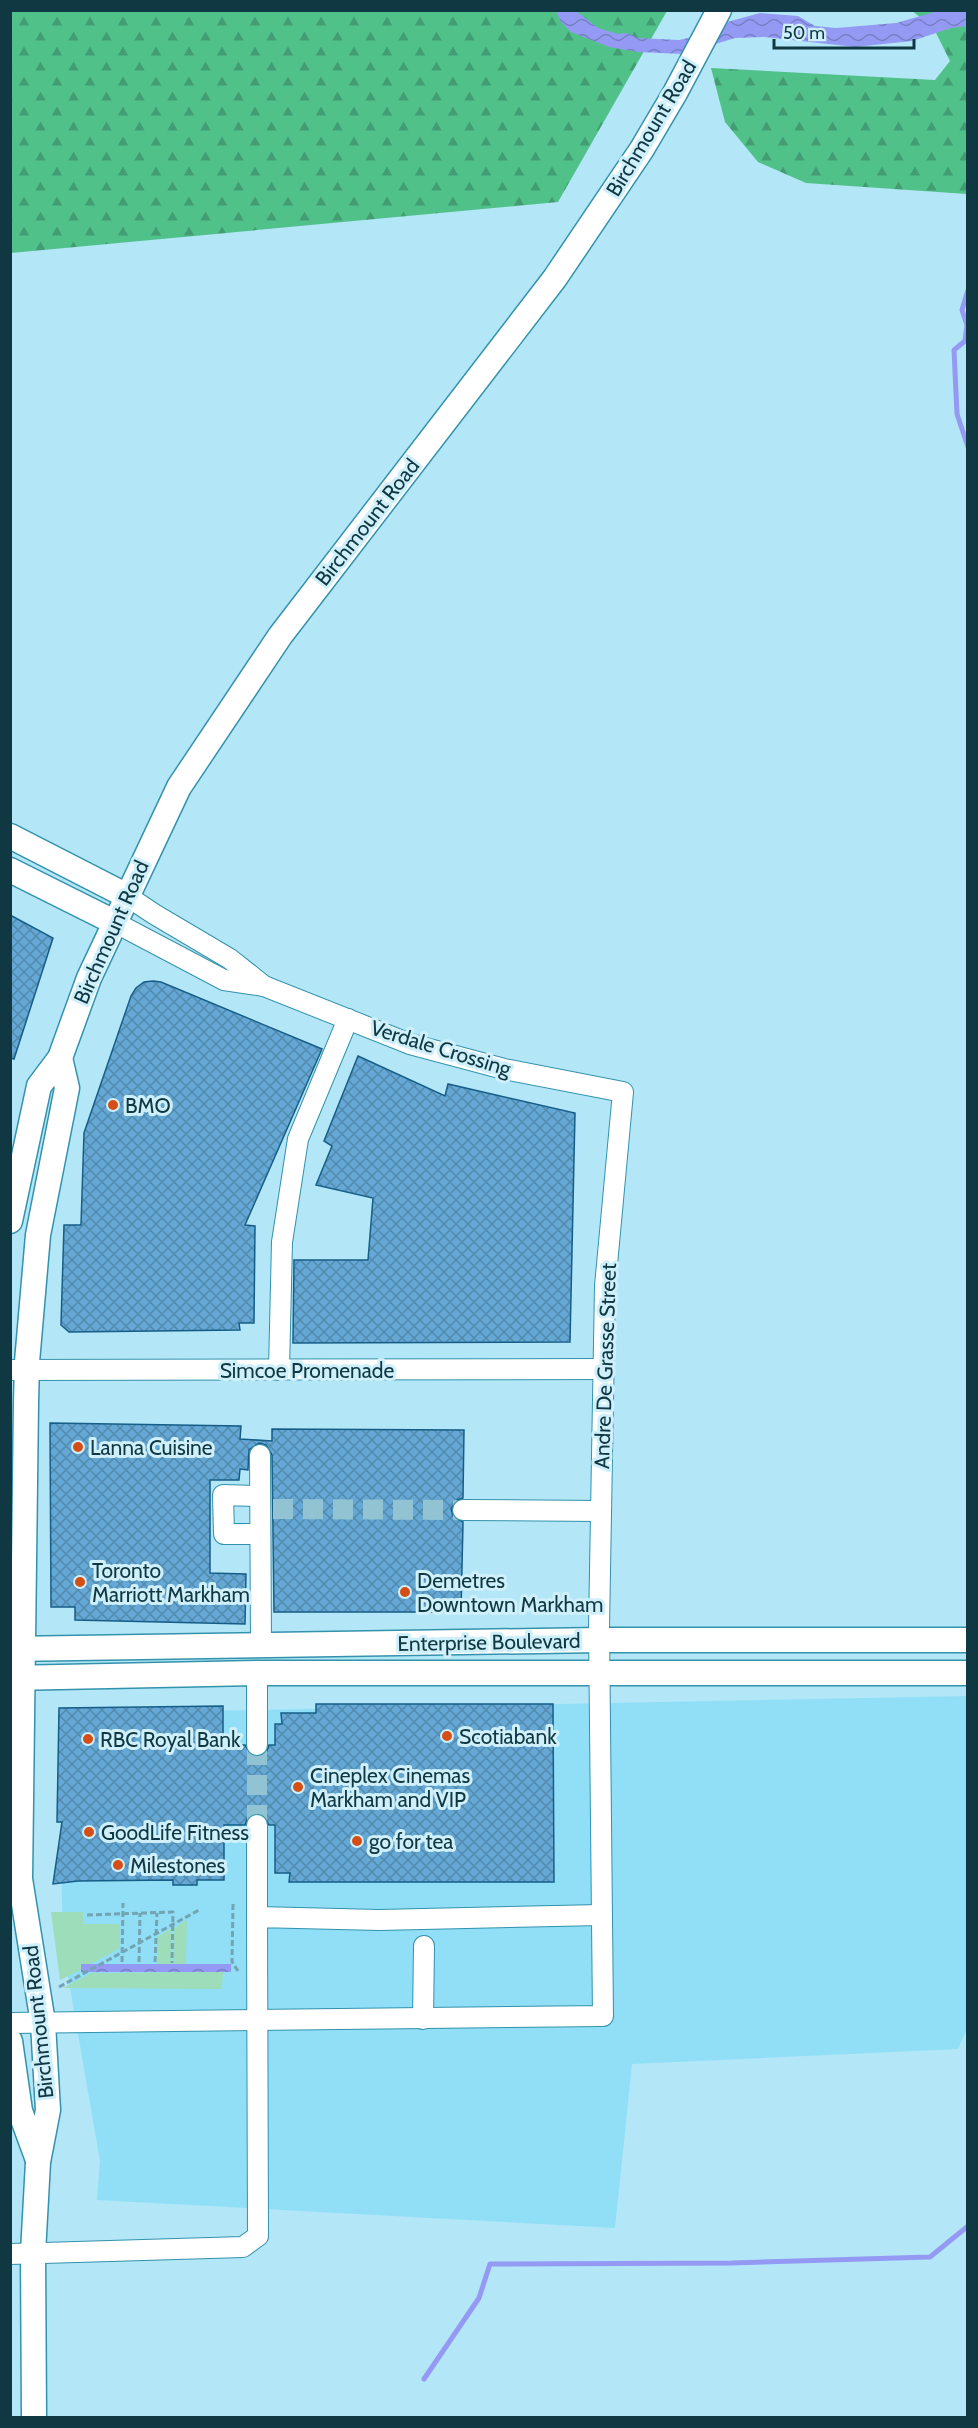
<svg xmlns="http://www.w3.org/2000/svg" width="978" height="2428" font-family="Cabin,sans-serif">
  <defs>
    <pattern id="forest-firs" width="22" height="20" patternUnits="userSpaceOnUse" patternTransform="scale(1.5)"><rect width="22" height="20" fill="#51c18a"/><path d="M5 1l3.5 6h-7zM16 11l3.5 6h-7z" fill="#429e72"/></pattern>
    <pattern id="water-waves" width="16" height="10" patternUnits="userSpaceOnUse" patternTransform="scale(1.5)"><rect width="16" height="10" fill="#949af4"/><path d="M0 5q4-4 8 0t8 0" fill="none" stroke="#777fc7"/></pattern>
    <pattern id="building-cross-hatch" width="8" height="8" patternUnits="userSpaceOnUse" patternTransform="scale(1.5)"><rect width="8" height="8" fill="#65a8d5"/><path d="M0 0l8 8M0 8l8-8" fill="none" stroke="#528aae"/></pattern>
  </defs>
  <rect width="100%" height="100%" fill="#b3e6f7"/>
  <path fill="#90dff7" d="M967,1696v333l-9,20 -326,15 -17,164 -518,-28 3,-39 -37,-214 -5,-233z"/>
  <g fill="#9dddb9">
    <path d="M51,1912h32v12h37v24l-29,16h-9l-1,6 -21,10z"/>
    <path d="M187,1920l-1,44h-12v-36z"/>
    <path d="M171,1929v35h-14v-27z"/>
    <path d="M223,1972l-1,17 -159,-1 28,-15z"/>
  </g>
  <g fill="url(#forest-firs)">
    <path d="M11,11h656l-109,191 -547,51z"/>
    <path d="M912,11h55v183l-161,-11 -48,-21 -33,-40 -14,-54 224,12 15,-19 -17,-34z"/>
  </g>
  <g fill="url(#water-waves)">
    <path d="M556,11h20l22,17 20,6 9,-1 11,5 41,2 32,-7 16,-11 33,-9 38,3 17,10 21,2 60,-5 42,-12h29l1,15 -17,2 -39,13 -57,6 -90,-10 -30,1 -52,16 -45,-2 -29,-5 -38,-15 -10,-10z"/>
    <rect x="81" y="1964" width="150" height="8"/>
  </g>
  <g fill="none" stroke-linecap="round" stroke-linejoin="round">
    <g stroke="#949af4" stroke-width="5">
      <path d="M968,290l-6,20 5,15 -2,16 -11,9 3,64 11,33"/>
      <path d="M424,2379l55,-81 11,-34 242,-1 198,-6 38,-31"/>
    </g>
  </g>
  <g fill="url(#building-cross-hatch)" stroke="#165e88" stroke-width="1.5">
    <path d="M10,915l43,23 -39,121 -4,-1z"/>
    <path d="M153,981l8,1 161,67 -77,176 10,1 -1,97h-15l1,7 -171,2 -8,-7 3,-100h17l3,-92 47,-137 5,-8 8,-6z"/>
    <path d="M358,1056l87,40 3,-12 127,29 -5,229 -277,1 1,-83h74l5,-62 -57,-13 16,-39 -8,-5z"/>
    <path d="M50,1423l191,3 -1,13 32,2v-12l192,1 -1,68 -6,2 -6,9 2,7 10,6 -2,90h-187l-2,-157 -6,-10 -7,-2 -10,7 -1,20 -8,-1 -1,11h-29v93l36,1 -1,50 -170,-4v-13h-24z"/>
    <path d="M316,1704h237l1,178h-265l1,-9h-15v-48h-6l-6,-10 -7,-2 -9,6 -2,6h-21v55h-27v5h-24v-5l-95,1 -25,3 9,-62h-5l2,-114 164,-2v39h22l6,10 7,2 9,-6 2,-6h6v-21h7l-1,-11h35z"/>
  </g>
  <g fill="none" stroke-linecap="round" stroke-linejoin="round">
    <g stroke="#92c3d3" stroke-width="20" stroke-dasharray="20 10" stroke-linecap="butt">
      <path d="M273,1509l190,1"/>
      <path d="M257,1745v80"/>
    </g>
    <defs>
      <g id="minor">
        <path d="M127,896l27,18 76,45 34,27"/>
        <path d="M10,1370l594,-1"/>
        <path d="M279,1370l3,-128 16,-103 50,-120"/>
        <path d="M260,1455l1,190"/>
        <path d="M260,1496l-37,-1 1,39h36"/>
        <path d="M463,1510l138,1"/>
        <path d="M257,1745v-72"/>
        <path d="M257,1825v92"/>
        <path d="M423,2019l1,-73"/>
        <path d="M10,2023l593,-7 -4,-388 6,-342 18,-194 -119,-23 -94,-25 -146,-58 -40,-6 -110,-58"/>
        <path d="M10,2254l233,-7 15,-11 -1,-319 122,3 222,-5"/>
      </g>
      <g id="major">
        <path d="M10,836l117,60"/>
        <path d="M10,870l104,52"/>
        <path d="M10,1221l29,-135 21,-28 29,-80 90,-191 101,-151 275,-358 87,-129 33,-56 44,-83"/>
        <path d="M10,1649l589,-9h369"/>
        <path d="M10,1678l247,-5h711"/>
        <path d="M10,2041l10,70 18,49"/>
        <path d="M34,2418l-1,-165 5,-91 10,-52 -5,-87 -23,-144 6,-476 1,-41 11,-127 29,-147 -7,-30"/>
      </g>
    </defs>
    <use href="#minor" stroke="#3392ac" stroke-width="22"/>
    <use href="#major" stroke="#3392ac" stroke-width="27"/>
    <g stroke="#74a3b2" stroke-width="3" stroke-dasharray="6 3" stroke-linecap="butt">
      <path d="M233,1904l-1,58 6,9"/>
      <path d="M87,1915l86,-3 -1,51"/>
      <path d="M122,1962l1,-59"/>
      <path d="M139,1962l1,-49"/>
      <path d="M155,1962l2,-49"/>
      <path d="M59,1987l140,-77"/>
    </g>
    <use href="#minor" stroke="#fff" stroke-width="20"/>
    <use href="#major" stroke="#fff" stroke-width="24"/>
  </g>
  <g fill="#d44e16" stroke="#cff0fb" stroke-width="2">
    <circle cx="113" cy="1105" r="6"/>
    <circle cx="78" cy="1447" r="6"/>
    <circle cx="80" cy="1582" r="6"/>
    <circle cx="405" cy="1592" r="6"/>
    <circle cx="447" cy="1736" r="6"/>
    <circle cx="88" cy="1739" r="6"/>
    <circle cx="298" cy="1787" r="6"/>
    <circle cx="89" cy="1832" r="6"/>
    <circle cx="357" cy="1841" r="6"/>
    <circle cx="118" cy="1865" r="6"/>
  </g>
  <g text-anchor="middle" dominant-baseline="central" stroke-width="6" stroke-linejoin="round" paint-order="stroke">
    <g font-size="21" fill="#103843" stroke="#cff0fb">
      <text transform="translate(651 128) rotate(-59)">Birchmount Road</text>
      <text transform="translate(367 522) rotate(-52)">Birchmount Road</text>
      <text transform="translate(111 932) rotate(-66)">Birchmount Road</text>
      <text transform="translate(441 1048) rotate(17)">Verdale Crossing</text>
      <text transform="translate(605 1366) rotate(-88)">Andre De Grasse Street</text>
      <text x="307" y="1370">Simcoe Promenade</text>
      <text transform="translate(489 1642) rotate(-1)">Enterprise Boulevard</text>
      <text transform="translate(38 2022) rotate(-96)">Birchmount Road</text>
    </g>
    <g font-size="21" fill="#103843" stroke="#cff0fb" text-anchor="start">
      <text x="125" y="1105">BMO</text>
      <text x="90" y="1447">Lanna Cuisine</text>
      <text x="92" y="1570">Toronto<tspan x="92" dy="24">Marriott Markham</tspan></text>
      <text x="417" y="1580">Demetres<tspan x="417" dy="24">Downtown Markham</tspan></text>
      <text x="459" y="1736">Scotiabank</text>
      <text x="100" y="1739">RBC Royal Bank</text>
      <text x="310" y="1775">Cineplex Cinemas<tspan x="310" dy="24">Markham and VIP</tspan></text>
      <text x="101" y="1832">GoodLife Fitness</text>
      <text x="369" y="1841">go for tea</text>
      <text x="130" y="1865">Milestones</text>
    </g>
  </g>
  <rect width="978" height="2428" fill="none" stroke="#103843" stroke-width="24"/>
  <path d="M774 39v9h140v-9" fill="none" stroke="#103843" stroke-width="3"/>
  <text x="783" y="39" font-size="18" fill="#103843" stroke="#cff0fb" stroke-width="4.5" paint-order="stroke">50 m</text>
</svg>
